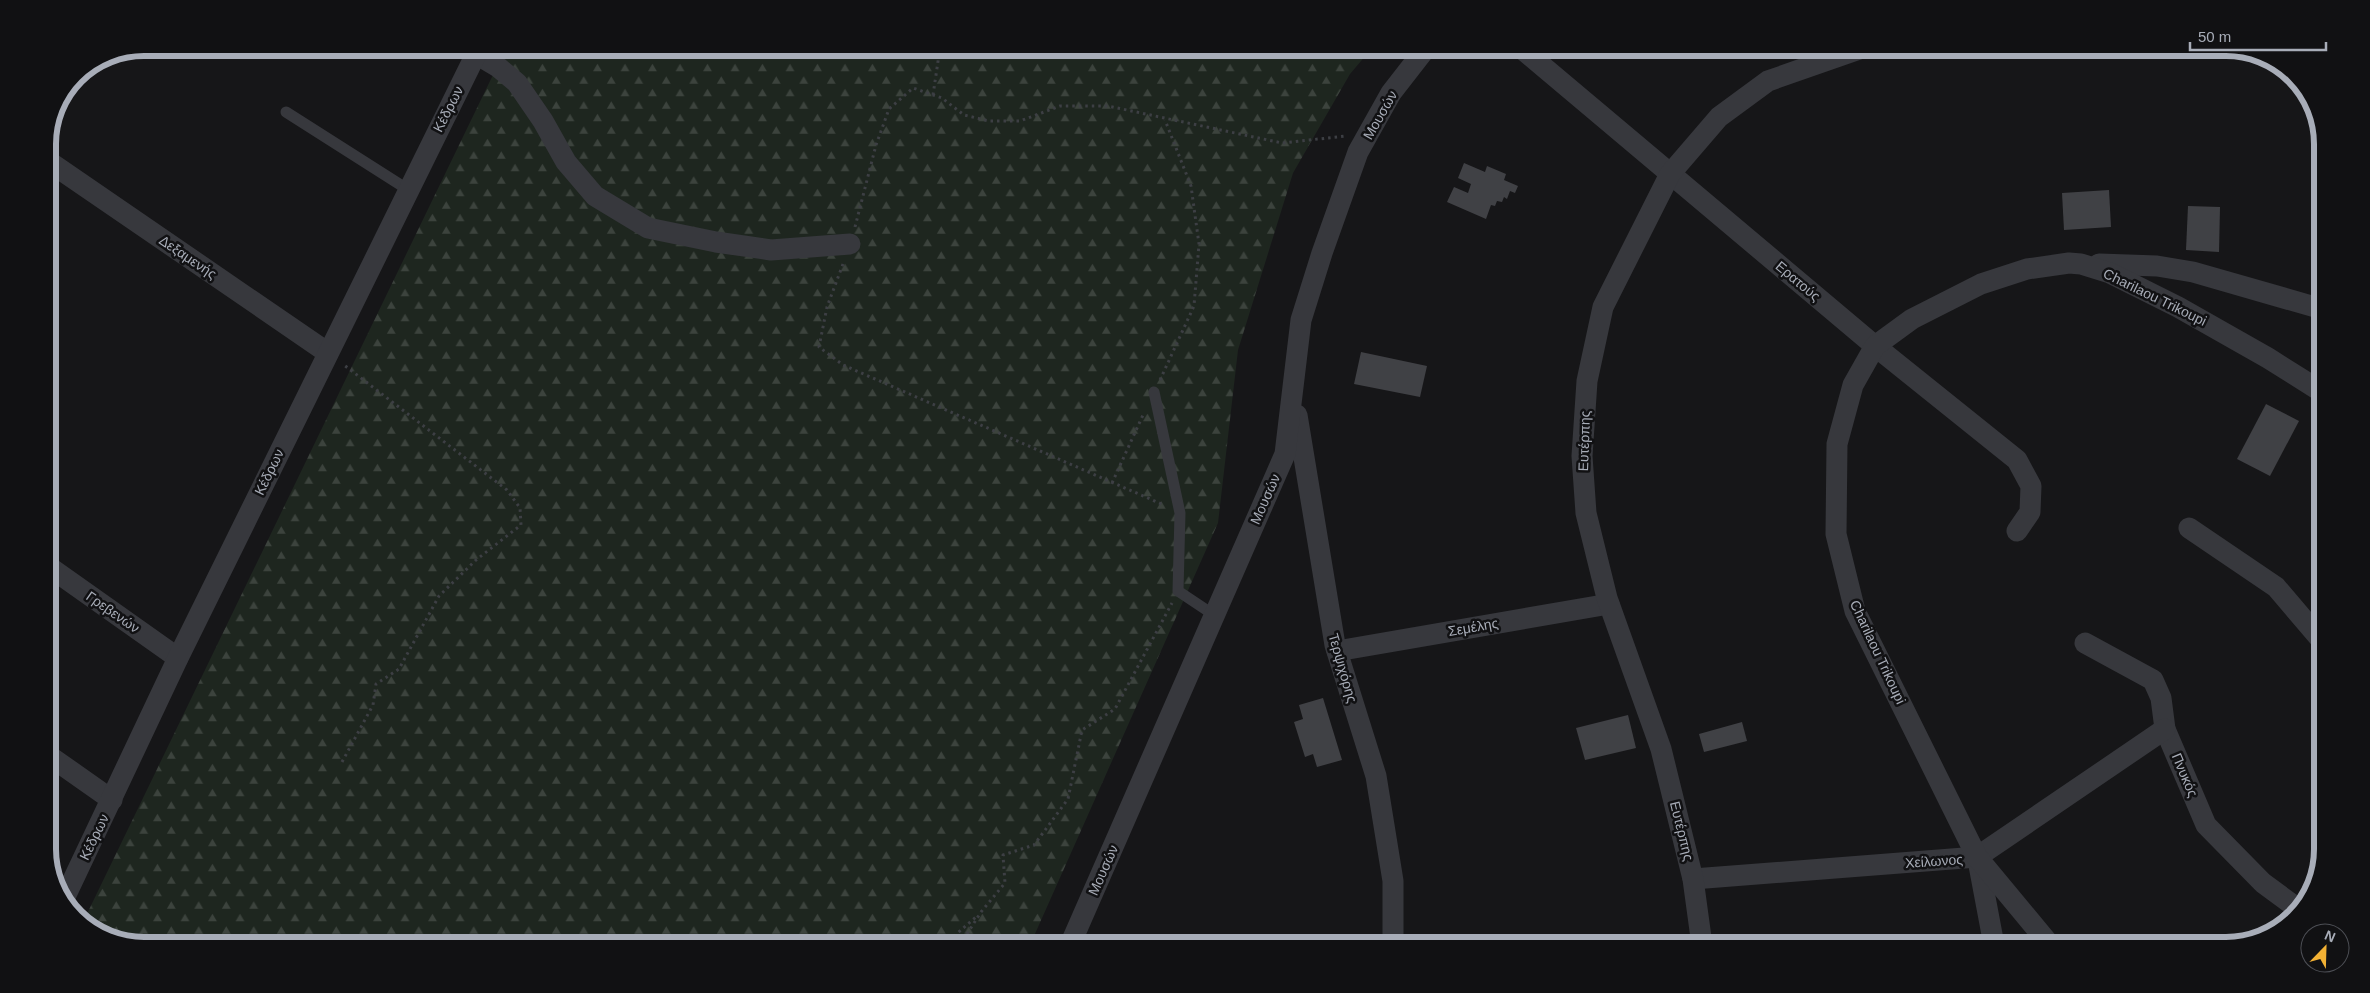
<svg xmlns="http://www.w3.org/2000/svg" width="2370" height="993" font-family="Arial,sans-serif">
  <defs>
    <pattern id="forest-firs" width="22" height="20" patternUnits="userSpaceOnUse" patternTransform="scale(1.25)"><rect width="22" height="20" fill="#1e261f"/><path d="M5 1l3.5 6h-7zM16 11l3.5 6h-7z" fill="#3c433d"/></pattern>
  </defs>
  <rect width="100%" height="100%" fill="#161618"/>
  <path fill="url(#forest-firs)" d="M506,48h866l-22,26 -57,99 -55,177 -20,173 -188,422h-886l-36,-7 -24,-18z"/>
  <g fill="#404145">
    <path d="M1464,163l21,9 2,-6 19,8 -2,6 14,6 -3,7 -5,-2 -3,8 -3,-2 -2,5 -5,-1 -2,5 -4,-1 -5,14 -39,-17 7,-15 14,6 3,-9 -13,-6z"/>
    <path d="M2109,190l2,37 -47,3 -2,-37z"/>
    <path d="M2188,206l32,1 -1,45 -33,-2z"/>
    <path d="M1361,352l66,14 -7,31 -66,-13z"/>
    <path d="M2266,404l33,17 -29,55 -33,-17z"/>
    <path d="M1323,698l19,62 -25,7 -4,-13 -8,3 -11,-35 9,-3 -4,-14z"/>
    <path d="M1628,715l8,33 -51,12 -9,-32z"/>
    <path d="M1742,722l5,19 -43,11 -5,-18z"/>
  </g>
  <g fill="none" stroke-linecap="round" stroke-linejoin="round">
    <g stroke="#3d3f44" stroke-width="3" stroke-dasharray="2.5 4" stroke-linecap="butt">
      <path d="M933,95l7,-47"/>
      <path d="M855,227l21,-82 13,-36 24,-21 29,10 22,17 25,6h31l40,-15h48l174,37 64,-7"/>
      <path d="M843,264l-16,43 -8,40 24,18 321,140"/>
      <path d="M1160,380l34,-74 5,-62 -8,-58 -26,-66"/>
      <path d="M1112,483l31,-68"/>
      <path d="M342,762l31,-57 3,-21 23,-15 40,-73 37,-36 45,-35 -1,-17 -13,-18 -163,-125"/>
      <path d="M944,945l33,-29"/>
      <path d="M960,945l21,-33 24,-29 -2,-28 31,-10 34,-46 14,-69 33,-21 57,-106"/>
    </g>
    <g stroke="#37383d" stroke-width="11">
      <path d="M286,112l121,77"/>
      <path d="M1154,392l26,121 -2,78 36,24"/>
    </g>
    <g stroke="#37383d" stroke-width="21">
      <path d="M466,48l32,19 19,16 26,38 23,41 29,34 53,32 68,14 55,8 79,-6"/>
      <path d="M1521,48l354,298 142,114 14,26 -1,26 -13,19"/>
      <path d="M48,161l280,192"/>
      <path d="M2099,264l58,2 36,6 129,37"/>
      <path d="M1297,415l38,230 41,131 17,105v64"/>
      <path d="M2189,528l87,59 46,54"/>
      <path d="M48,566l130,92"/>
      <path d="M2085,643l68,37 8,18 4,31 41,96 57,58 34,25"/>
      <path d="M1337,651l272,-47"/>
      <path d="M48,755l64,45"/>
      <path d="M1978,860l16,85"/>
      <path d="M1693,879l284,-22 188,-128"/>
      <path d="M64,899l114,-241 301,-610"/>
      <path d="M1070,945l215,-491 16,-134 21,-67 36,-101 33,-59 35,-45"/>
      <path d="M1702,945l-9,-66 -32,-130 -54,-151 -21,-85 -4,-57 5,-75 16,-74 67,-133 49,-57 49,-36 94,-33"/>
      <path d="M2050,945l-73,-88 -122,-246 -19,-77 1,-90 16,-59 22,-39 37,-27 69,-35 46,-15 42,-6 12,1 29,9 68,34 90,51 54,34"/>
    </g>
  </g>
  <g text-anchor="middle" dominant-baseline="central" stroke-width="5" stroke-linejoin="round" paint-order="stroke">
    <g font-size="14" fill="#a8adb8" stroke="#111113">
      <text transform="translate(448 109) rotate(-63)">Κέδρων</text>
      <text transform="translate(1380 115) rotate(-60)">Μουσών</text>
      <text transform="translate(188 257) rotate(34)">Δεξαμενής</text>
      <text transform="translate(1798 281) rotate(40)">Ερατούς</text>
      <text transform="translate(2155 297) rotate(26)">Charilaou Trikoupi</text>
      <text transform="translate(1584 441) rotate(-88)">Ευτέρπης</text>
      <text transform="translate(269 472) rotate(-64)">Κέδρων</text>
      <text transform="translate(1265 499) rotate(-66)">Μουσών</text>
      <text transform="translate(113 612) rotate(35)">Γρεβενών</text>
      <text transform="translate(1473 627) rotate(-10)">Σεμέλης</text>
      <text transform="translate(1878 652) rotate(65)">Charilaou Trikoupi</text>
      <text transform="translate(1343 668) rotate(74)">Τερψιχόρης</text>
      <text transform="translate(2185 775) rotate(67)">Πνυκός</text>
      <text transform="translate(1682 831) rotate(76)">Ευτέρπης</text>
      <text transform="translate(94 837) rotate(-64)">Κέδρων</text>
      <text transform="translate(1934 861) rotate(-4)">Χείλωνος</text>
      <text transform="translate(1103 870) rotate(-66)">Μουσών</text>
    </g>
  </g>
  <path d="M0 0H2370V993H0ZM144 56H2226A88 88 0 0 1 2314 144V849A88 88 0 0 1 2226 937H144A88 88 0 0 1 56 849V144A88 88 0 0 1 144 56Z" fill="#111113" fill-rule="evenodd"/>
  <path fill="none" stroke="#a8adb8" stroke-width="6" d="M144 56H2226A88 88 0 0 1 2314 144V849A88 88 0 0 1 2226 937H144A88 88 0 0 1 56 849V144A88 88 0 0 1 144 56Z"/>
  <g transform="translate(2325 948) rotate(23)"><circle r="24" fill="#111113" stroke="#4d4f55"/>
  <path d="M0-4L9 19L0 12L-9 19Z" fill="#f2b134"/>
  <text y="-8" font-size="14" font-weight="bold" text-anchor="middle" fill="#a8adb8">N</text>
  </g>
  <path d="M2190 42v8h136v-8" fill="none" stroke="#a8adb8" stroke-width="2.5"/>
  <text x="2198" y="42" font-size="15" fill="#a8adb8" stroke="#111113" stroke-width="4" paint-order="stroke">50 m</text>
</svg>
